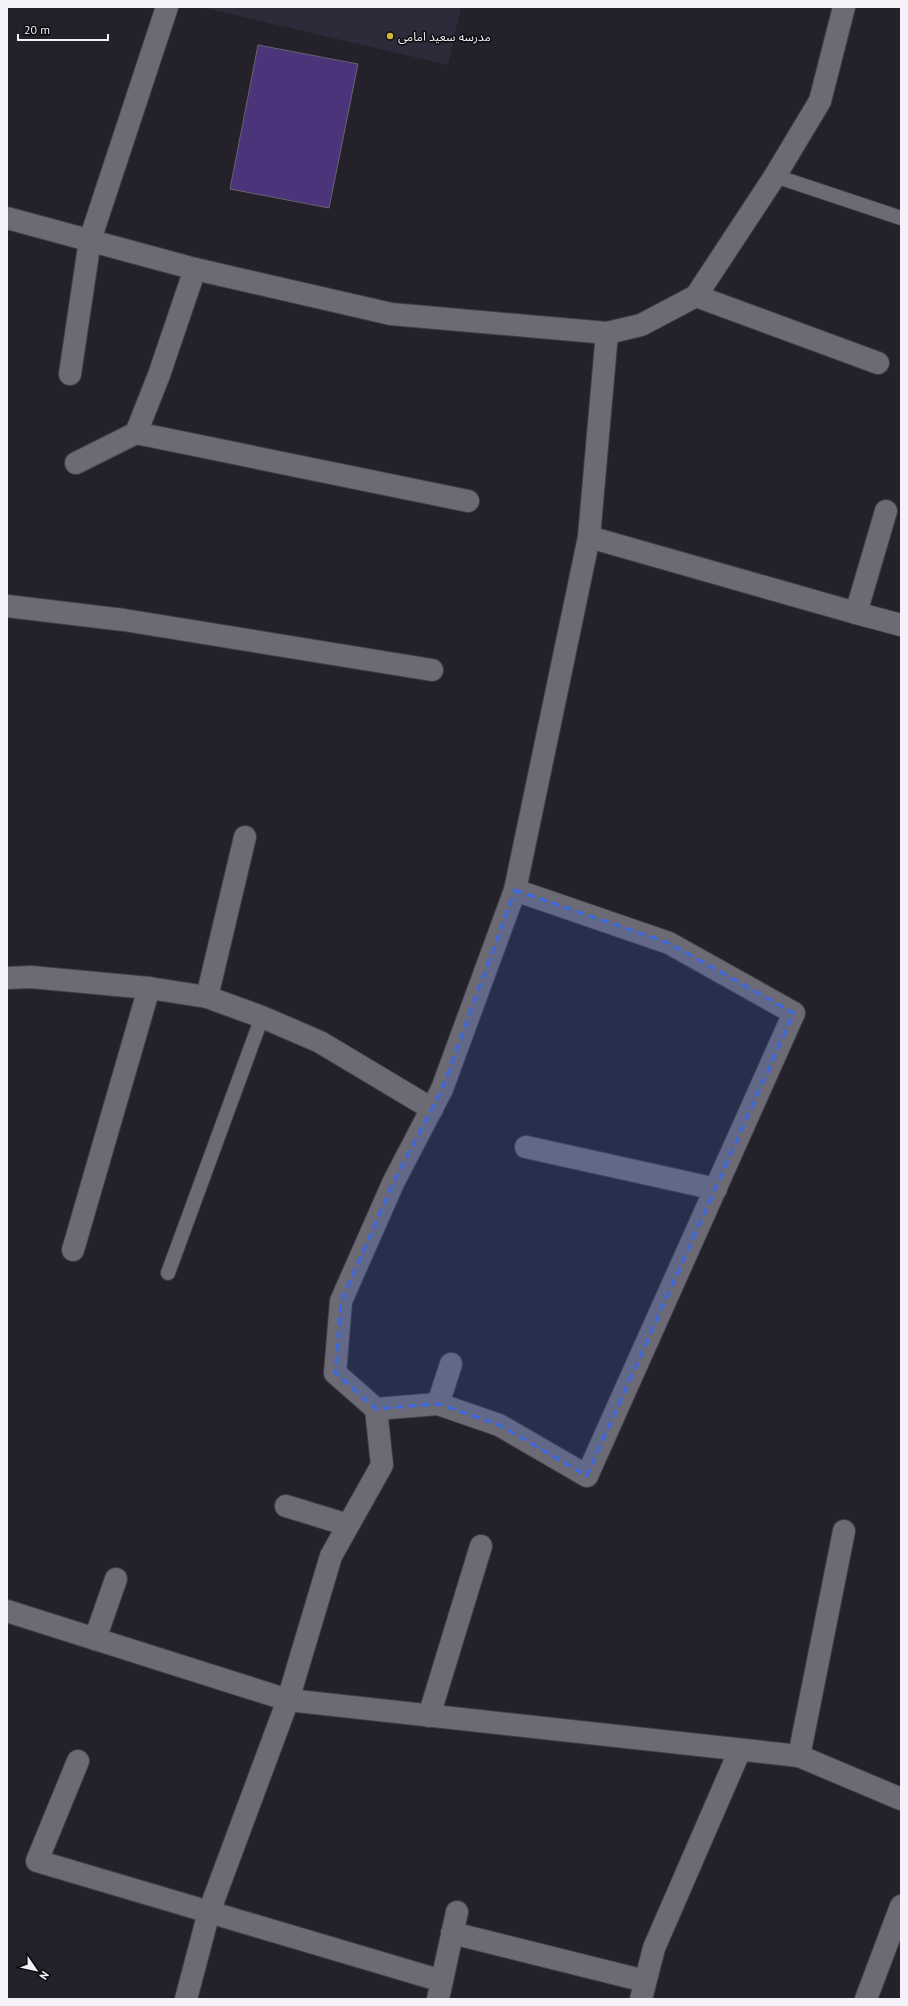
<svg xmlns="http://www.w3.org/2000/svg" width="908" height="2006" font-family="'PT Sans','Noto Sans Arabic',sans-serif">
  <rect width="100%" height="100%" fill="#24212a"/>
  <path fill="#2e2a39" d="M201,7h260l-13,58z"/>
  <path fill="#4b347a" stroke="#66646f" d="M258,45l100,19 -29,144 -99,-19z"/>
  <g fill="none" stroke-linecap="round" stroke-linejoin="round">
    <defs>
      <g id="lane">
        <path d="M775,176l126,42"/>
        <path d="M168,1273l94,-256"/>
      </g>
      <g id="street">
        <path d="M7,218l188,51 196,45 216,19 34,-8 55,-29 79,-120 45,-75 24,-94"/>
        <path d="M696,296l182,67"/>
        <path d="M70,374l20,-134 77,-233"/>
        <path d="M136,433l332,68"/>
        <path d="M76,463l60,-30 23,-58 36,-106"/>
        <path d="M886,511l-30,102 45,12"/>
        <path d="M589,537l267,76"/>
        <path d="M7,606l117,14 308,50"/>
        <path d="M7,978l24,-1 118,11 58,9 55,20 58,25 112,67"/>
        <path d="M207,997l38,-160"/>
        <path d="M526,1147l190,42"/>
        <path d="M73,1250l76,-262"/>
        <path d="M438,1404l13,-40"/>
        <path d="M376,1409l62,-5 61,21 88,51 207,-463 -125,-70 -154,-53"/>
        <path d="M286,1506l62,19"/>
        <path d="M7,1611l281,89 511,56 102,43"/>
        <path d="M95,1639l21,-60"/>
        <path d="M429,1716l52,-170"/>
        <path d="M799,1756l45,-225"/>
        <path d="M78,1761l-41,100 405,120"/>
        <path d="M452,1933l193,48"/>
        <path d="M186,1999l23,-87 79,-212 43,-144 51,-91 -6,-56 -41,-36 6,-72 53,-120 48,-92 73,-199 74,-353 18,-204"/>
        <path d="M438,1999l19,-87"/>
        <path d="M641,1999l13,-51 86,-198"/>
        <path d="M866,1999l35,-93"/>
      </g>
    </defs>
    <use href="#lane" stroke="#403e45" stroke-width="16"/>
    <use href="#street" stroke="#403e45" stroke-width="24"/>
    <use href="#lane" stroke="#6c6a74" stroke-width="14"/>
    <use href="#street" stroke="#6c6a74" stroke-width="22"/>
  </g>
  <path fill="#3d67dd" fill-opacity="0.2" stroke="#3d67dd" stroke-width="3" stroke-dasharray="8 5" stroke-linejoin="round" d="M515,890l154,53 125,70 -207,463 -88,-51 -61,-21 -62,5 -41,-36 6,-72 53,-120 48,-92z"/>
  <circle fill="#d2b736" stroke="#0d0c10" stroke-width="1.5" cx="390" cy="36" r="4"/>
  <g text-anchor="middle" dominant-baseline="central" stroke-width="3" stroke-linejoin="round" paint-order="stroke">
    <g font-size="12" fill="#f3f2f8" stroke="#0d0c10" text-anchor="start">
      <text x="398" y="36">مدرسه سعید امامی</text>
    </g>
  </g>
  <rect width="908" height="2006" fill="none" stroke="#f3f2f8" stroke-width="16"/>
  <g transform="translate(36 1970) rotate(124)" stroke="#0d0c10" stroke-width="3" paint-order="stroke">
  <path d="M0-3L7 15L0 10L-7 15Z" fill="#f3f2f8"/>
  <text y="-6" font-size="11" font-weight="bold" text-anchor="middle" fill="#f3f2f8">N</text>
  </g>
  <path d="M18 34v6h90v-6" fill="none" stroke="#f3f2f8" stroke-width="2"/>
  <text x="24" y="34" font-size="12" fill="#f3f2f8" stroke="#0d0c10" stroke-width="3" paint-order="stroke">20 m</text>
</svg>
